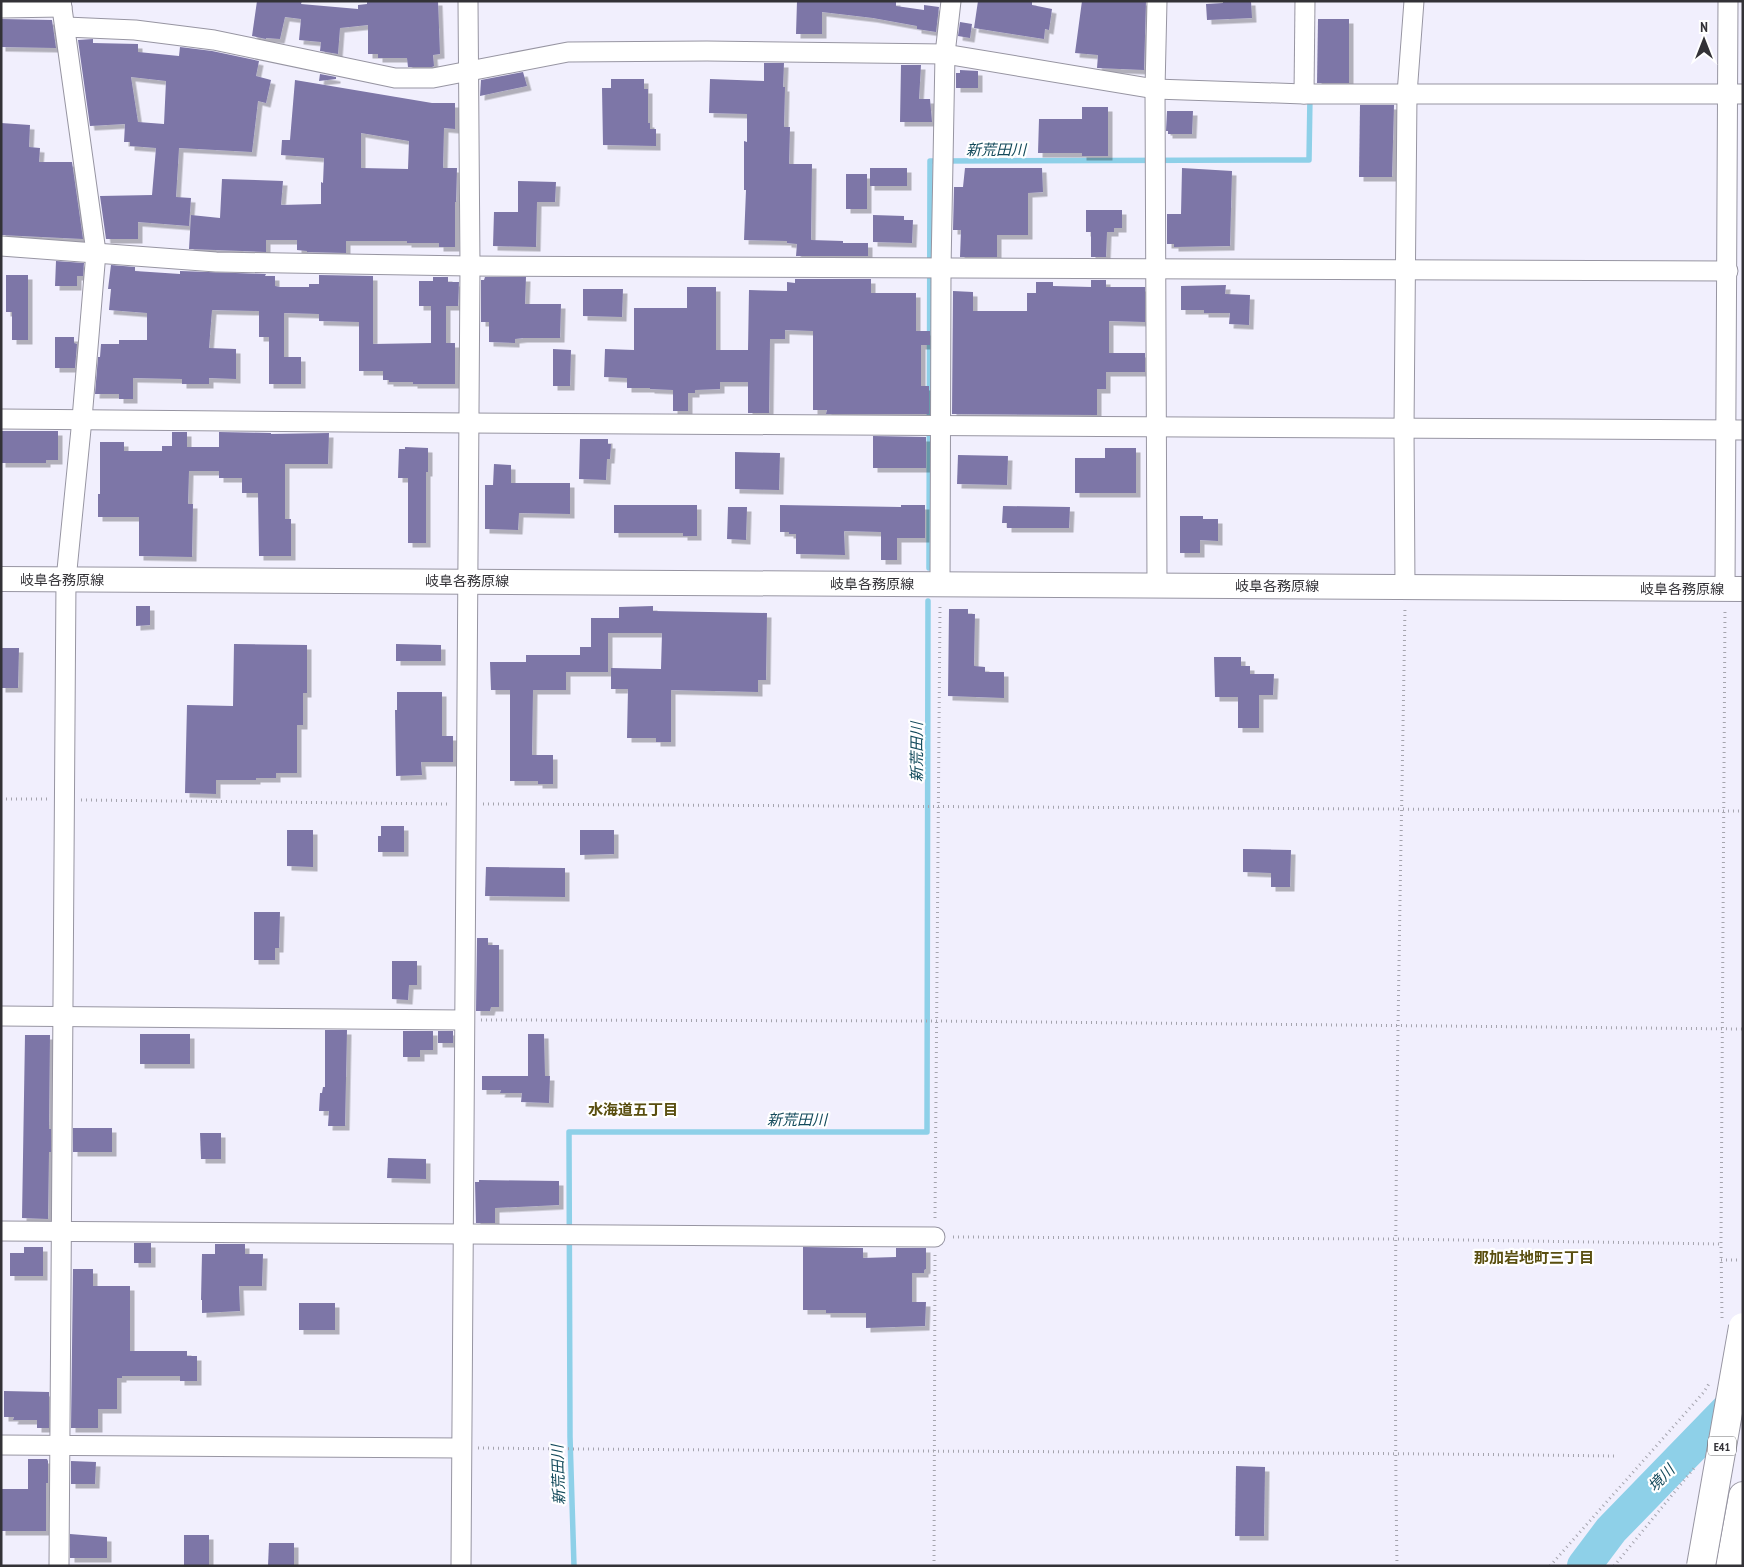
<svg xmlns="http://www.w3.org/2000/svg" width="1744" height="1567" font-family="'PT Sans Narrow','Noto Sans JP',sans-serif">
  <defs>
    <filter id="shadow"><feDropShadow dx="4.5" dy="4.5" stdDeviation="0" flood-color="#0004"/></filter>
  </defs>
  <rect width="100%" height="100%" fill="#f1effd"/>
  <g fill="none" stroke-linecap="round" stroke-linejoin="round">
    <g stroke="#8ed0e8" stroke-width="5.5">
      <path d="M929,568l1,-407 379,-1 1,-64"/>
      <path d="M574,1566l-4,-129 -1,-305h358l1,-531"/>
    </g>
    <path stroke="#8ed0e8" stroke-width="34" d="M1584,1566l27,-36 132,-136"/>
  </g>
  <g fill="#7d76a7" fill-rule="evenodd" filter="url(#shadow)">
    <path d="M257,1h45l-1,3 57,5v-4l9,-1v-3h71l2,53 -7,1 1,11 -2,1h-24l-1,-9h-29v-4h-10v-29l-28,3 -2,26 -18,-3 1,-9 -22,-2 2,-21 -16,-2 -5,22 -14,-1v1l-14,-3z"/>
    <path d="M797,1h99v5l28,4v-5l15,2 -3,25 -19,-3v-3l-44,-8 -51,-6v22h-26z"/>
    <path d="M978,1h54v4l20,4 -3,21 -4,-1 -1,10 -70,-11z"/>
    <path d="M1082,1h64l-2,69 -47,-2 1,-13 -23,-2z"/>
    <path d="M1223,1h28l1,17 -45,2 -1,-16 17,-1z"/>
    <path d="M1,19l51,1 4,28 -55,-1z"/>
    <path d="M1318,19h31v64h-32z"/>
    <path d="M960,22l12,2 -2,14 -12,-2z"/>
    <path d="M93,39v4l45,1v8l41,4 1,-9 32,4 47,10 -3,15 15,4 -5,23 -8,-2 -6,51 -73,-4 -3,49 15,1 -2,28 -51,-4v17h-32l-6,-43 52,-1 4,-47 -26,-2v-4h-6l1,-18 -35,2 -12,-86zM131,77l35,4 -2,43 -26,-2z"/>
    <path d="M764,63h20l-1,24h2l-1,40h6l-1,37h23l-1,76 32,1v2h25v13h-72l1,-12 -10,-1v-2l-43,-1 2,-50h-2v-49l3,1v-28l-38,-1 1,-34 54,2z"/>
    <path d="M901,65h20l-2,34h11l2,23h-32z"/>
    <path d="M960,70l18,1v17h-22v-15h4z"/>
    <path d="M523,72l4,14 -47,10 1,-16z"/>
    <path d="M320,74l16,3v2l-17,2z"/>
    <path d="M611,79h33v10h4v34h2v6h6v17l-53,-1 -1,-57h9z"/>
    <path d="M295,80l137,23h23v26l-11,-1 -1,40h14l-1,34h-1v45h-16v-4h-32v-2h-61v12l-39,-1v-1l-10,-1v-10h-31v12l-77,-3 2,-34 29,3 2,-39 61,2 -2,24 40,-1v-22l2,1 1,-25 -43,-3 1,-15h8zM361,133l48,8 -1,28 -47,-1z"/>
    <path d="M1360,105h34l-2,72h-33z"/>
    <path d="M1082,107h26v49h-26v-3h-44l1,-34h43z"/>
    <path d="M1167,111h26l-1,23h-24v-3h-2z"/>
    <path d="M1,123l29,2 -1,22 11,1 -1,14h33l11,77 -82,-4z"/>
    <rect x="870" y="168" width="37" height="18"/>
    <path d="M965,168h77l1,24 -15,1v42h-31v22h-37l1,-27h-8l1,-43h9z"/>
    <path d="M1182,168l50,3 -2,75 -56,1v-3h-7v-30h14z"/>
    <rect x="846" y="174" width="21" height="35"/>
    <path d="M518,181l38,1 -1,20h-18l-1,45 -43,-1 1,-34h24z"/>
    <path d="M1086,210h36v18h-8v4h-7l-1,25h-15v-25h-5z"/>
    <path d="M873,215l31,1v4h9l-1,23 -39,-1z"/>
    <path d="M56,261l28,2 -1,13h-6v10h-22z"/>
    <path d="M111,265l24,2v4l45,3v-3l86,3 -1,2h10v10l5,1h29v-3h10v-9l54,1v68l58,-1v-37h-12v-25h14v-4h15v5h11l-1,24h-12v37h9v41h-42v-2h-24v-2h-6v-9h-24v-49l-40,-1v-7l-35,-1v44h17v27h-32v-47h-10v-26l-47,-1 -3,38 27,1v30l-27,-1v6h-27v-5l-49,-1v21h-14v-5h-24l3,-37h2l1,-13h18v-4h28v-27l-38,-3 2,-21h-3z"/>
    <path d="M6,275h22v65h-16v-28h-6z"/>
    <path d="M485,277h41l-1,27h36l-1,34h-37l-8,1v4l-26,-1v-20h-8v-42h3z"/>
    <path d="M795,279h76v14h45v38h14v14h-9v41h8v28h-103l1,-4h-14v-79l-28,-1v9h-15l-1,74h-21v-31h-28v7l-25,1v3h-7v18h-15v-21l-23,-1v-1h-23v-10l-23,-1 1,-28 29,1v-42h53v-21h29v63h32l1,-60 38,1v-9l8,1z"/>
    <path d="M1091,280h15v7h39v35l-36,-1v32h36v19h-39v17h-9v26l-145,-1 1,-123 20,1v19h54v-18h9v-11h17v4l38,1z"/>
    <path d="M1226,285l-1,9 25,1 -1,30 -20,-1 1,-11h-26v-3h-23v-24z"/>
    <path d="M583,289h40l-1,28 -39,-1z"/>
    <path d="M55,337h19v6l3,1 -2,24h-20z"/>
    <path d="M553,349l18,1 -1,36h-17z"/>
    <path d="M1,431h57v29h-12v3h-45z"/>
    <path d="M172,432h15v15h32v-15l52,1v1l58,-1 -1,31h-43v55h6v37h-32l-1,-63h-16v-15h-23v-7h-30l-1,33h5l-1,53 -53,-1v-39h-41v-23h2v-52h24v9h38v-5h10z"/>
    <path d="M873,436l53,1v31h-53z"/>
    <path d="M580,439h28v5h3l-1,15h-3l-1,21 -27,-1z"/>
    <path d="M405,447l23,1v24h-2v71h-18v-65h-10l1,-29h6z"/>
    <path d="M1105,448h31v45h-61v-35h30z"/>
    <path d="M735,452l45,1 -1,37 -44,-1z"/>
    <path d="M958,455l50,1 -1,29 -50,-1z"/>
    <path d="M494,464l17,1v18h59v31l-51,-1 -1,17 -33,-1v-44h8z"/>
    <path d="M614,505h83v31h-14v-3h-69z"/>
    <path d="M780,505l121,2v-2h24v33h-28v22h-16v-28l-37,-1 1,24 -49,-1v-20h-7v-2h-9z"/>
    <path d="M1003,506l67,1 -1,21h-62v-5h-5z"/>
    <path d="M728,507h19l-1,33 -19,-1z"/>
    <path d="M1180,516h23v3h15v22l-18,-1v13h-20z"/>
    <path d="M136,606h14v19l-14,1z"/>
    <path d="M653,606v5l114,2 -1,67h-8v12l-87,-2v52h-15v-4h-29l1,-49h-17v-21l50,1 1,-36h-54v39h-42v18h-33l-1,65h21v29h-15v-3h-28v-91h-19l-1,-28h36v-7h54v-8h11v-29h28v-11z"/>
    <path d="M949,609h19v5h7l-1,52 11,1v5h19v26l-56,-2z"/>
    <path d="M234,644l73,1v48h-4v32h-6v48h-21v5h-20v2h-40v14l-31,-1 2,-88 46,1z"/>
    <path d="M396,644l45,1v16h-45z"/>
    <path d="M1,648h18l-1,40h-17z"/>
    <path d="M1214,657h27v9h9v8h24l-1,21h-14v33h-21v-31h-23z"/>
    <path d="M397,692h45v44h11v26h-32l1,13 -26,1 -1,-66h2z"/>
    <path d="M381,826h23v26h-26v-16h3z"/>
    <path d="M287,830h26v37l-26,-1z"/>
    <path d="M580,830h34v24l-34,1z"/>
    <path d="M1243,849l48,1 -1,37h-19v-14l-28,-1z"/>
    <path d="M486,867l79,1v29l-80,-1z"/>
    <path d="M254,912h26l-1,36h-4v12h-21z"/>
    <path d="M477,938h11v7h11v62h-8l-1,4h-14z"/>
    <path d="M392,961h25v24h-8l-1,15 -16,-1z"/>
    <path d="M325,1030h22l-2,96h-17l1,-15h-10l1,-18h2l1,-6h2z"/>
    <path d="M403,1031h30v19h-13v7h-17z"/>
    <rect x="438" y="1031" width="15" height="12"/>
    <rect x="140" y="1034" width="50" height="30"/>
    <path d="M528,1034h16l1,42h5l-1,27 -28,-1 1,-9h-22l1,-3h-19v-14h46z"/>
    <path d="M25,1035h25l-1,91v3h2v23h-2l-1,67 -26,-1z"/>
    <rect x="73" y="1128" width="39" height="24"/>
    <path d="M200,1133h21v26h-20z"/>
    <path d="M388,1158l38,1v20l-39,-1z"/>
    <path d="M479,1180l80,1v24l-64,3v15h-19l-1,-41h4z"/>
    <rect x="134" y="1243" width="17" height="20"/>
    <path d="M215,1244h30v10h18l-1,32h-23l1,25 -38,2v-13h-1l1,-46h13z"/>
    <path d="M24,1247h19v29h-33v-23h14z"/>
    <path d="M803,1247l60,1v10l33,-1v-9h30v21l-2,1v3h-12v29h14l-1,24 -59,2v-15h-40v-3h-23z"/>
    <path d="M73,1269h20v17h37v65h57v5h10v25h-17v-5h-58v2h-5v31h-19v19h-27z"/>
    <rect x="299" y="1303" width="36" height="27"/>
    <path d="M4,1391l45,1v36h-12v-8h-24l1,-3h-10z"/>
    <path d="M28,1459h19l1,2v22h-2v48h-45v-42h27z"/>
    <path d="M71,1461l25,1 -1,22h-24z"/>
    <path d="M1236,1466l29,1 -1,69h-29z"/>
    <path d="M70,1534l37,3v21h-37z"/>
    <rect x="184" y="1535" width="25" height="31"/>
    <path d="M269,1543h25v23h-26z"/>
  </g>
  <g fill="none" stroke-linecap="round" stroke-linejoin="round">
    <defs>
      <g id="minor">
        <path d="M1157,1l-2,88 2,496"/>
        <path d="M1,8l61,-1"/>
        <path d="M66,27l69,3 79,10 181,38h38l135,-26 139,-1 238,3 210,35 149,5h439"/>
        <path d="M1304,94l1,-93"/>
        <path d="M1,246l215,16 254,4 1258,5"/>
        <path d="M1,419l467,4 1275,7"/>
        <path d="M940,584l1,-315 4,-215 6,-53"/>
        <path d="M1405,587l-1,-158 3,-335 7,-93"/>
        <path d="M1725,589l3,-588"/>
        <path d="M1,1016l462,4"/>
        <path d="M1,1231l934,6"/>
        <path d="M1,1445l460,3"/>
        <path d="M59,1566l7,-986 16,-161 14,-167 -35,-251"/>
        <path d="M461,1566l9,-1300 -2,-265"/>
      </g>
      <path id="major" d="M1,579l1742,10"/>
      <path id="highway" d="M1730,1566l13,-70"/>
    </defs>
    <use href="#minor" stroke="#9795a2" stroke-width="21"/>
    <use href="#major" stroke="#9795a2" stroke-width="26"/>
    <use href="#highway" stroke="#9795a2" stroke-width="30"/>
    <g stroke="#a5a4ae" stroke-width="3" stroke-dasharray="1 4" stroke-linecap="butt">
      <path d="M1,799h46"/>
      <path d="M81,800l369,4"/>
      <path d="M483,804l1260,7"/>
      <path d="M481,1020l456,1 806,8"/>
      <path d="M935,1218l5,-613"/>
      <path d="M953,1237l444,2 324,5"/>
      <path d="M1721,1260h17"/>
      <path d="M1722,1318l-1,-74 4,-634"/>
      <path d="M478,1448c379,4 758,3 1137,8"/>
      <path d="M934,1566l1,-311"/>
      <path d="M1397,1566c-5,-320 3,-640 8,-960"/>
      <path d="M1550,1566l154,-174 6,-10"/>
      <path d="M1614,1566l81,-99"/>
    </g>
    <use href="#minor" stroke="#fff" stroke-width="19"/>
    <use href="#major" stroke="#fff" stroke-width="24"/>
    <use href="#highway" stroke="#fff" stroke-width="28"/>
    <defs>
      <path id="highway-bridge" d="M1701,1566l42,-239"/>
    </defs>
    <use href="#highway-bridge" stroke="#9795a2" stroke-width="30" stroke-linecap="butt"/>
    <use href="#highway-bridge" stroke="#fff" stroke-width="28"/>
  </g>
  <g text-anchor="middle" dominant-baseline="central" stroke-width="4.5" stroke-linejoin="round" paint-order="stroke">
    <rect fill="#fff" stroke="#707073" stroke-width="1" x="1708" y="1436.5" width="28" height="19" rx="4"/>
    <g font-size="12" font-weight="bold" fill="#333237">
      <text x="1722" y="1446">E41</text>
    </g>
    <g font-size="14" fill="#333237" stroke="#fff">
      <text x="62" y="580">岐阜各務原線</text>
      <text x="467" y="581">岐阜各務原線</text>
      <text x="872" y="584">岐阜各務原線</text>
      <text x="1277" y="586">岐阜各務原線</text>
      <text x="1682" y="589">岐阜各務原線</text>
    </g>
    <g font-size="15" font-style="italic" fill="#134a5b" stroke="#fff">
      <text x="996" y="149">新荒田川</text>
      <text transform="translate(916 752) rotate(-90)">新荒田川</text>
      <text x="797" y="1119">新荒田川</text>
      <text transform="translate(558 1475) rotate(-92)">新荒田川</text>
      <text transform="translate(1661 1478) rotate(-46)">境川</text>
    </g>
    <g font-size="15" font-weight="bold" fill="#594e0f" stroke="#fff">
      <text x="633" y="1109">水海道五丁目</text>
      <text x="1534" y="1257">那加岩地町三丁目</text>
    </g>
  </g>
  <rect width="1744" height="1567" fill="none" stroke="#333237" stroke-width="5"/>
  <g transform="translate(1704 40)" stroke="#ffffff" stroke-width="4" paint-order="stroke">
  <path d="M0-4L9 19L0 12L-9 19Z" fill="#333237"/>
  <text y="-8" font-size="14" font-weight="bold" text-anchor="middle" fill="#333237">N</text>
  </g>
</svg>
